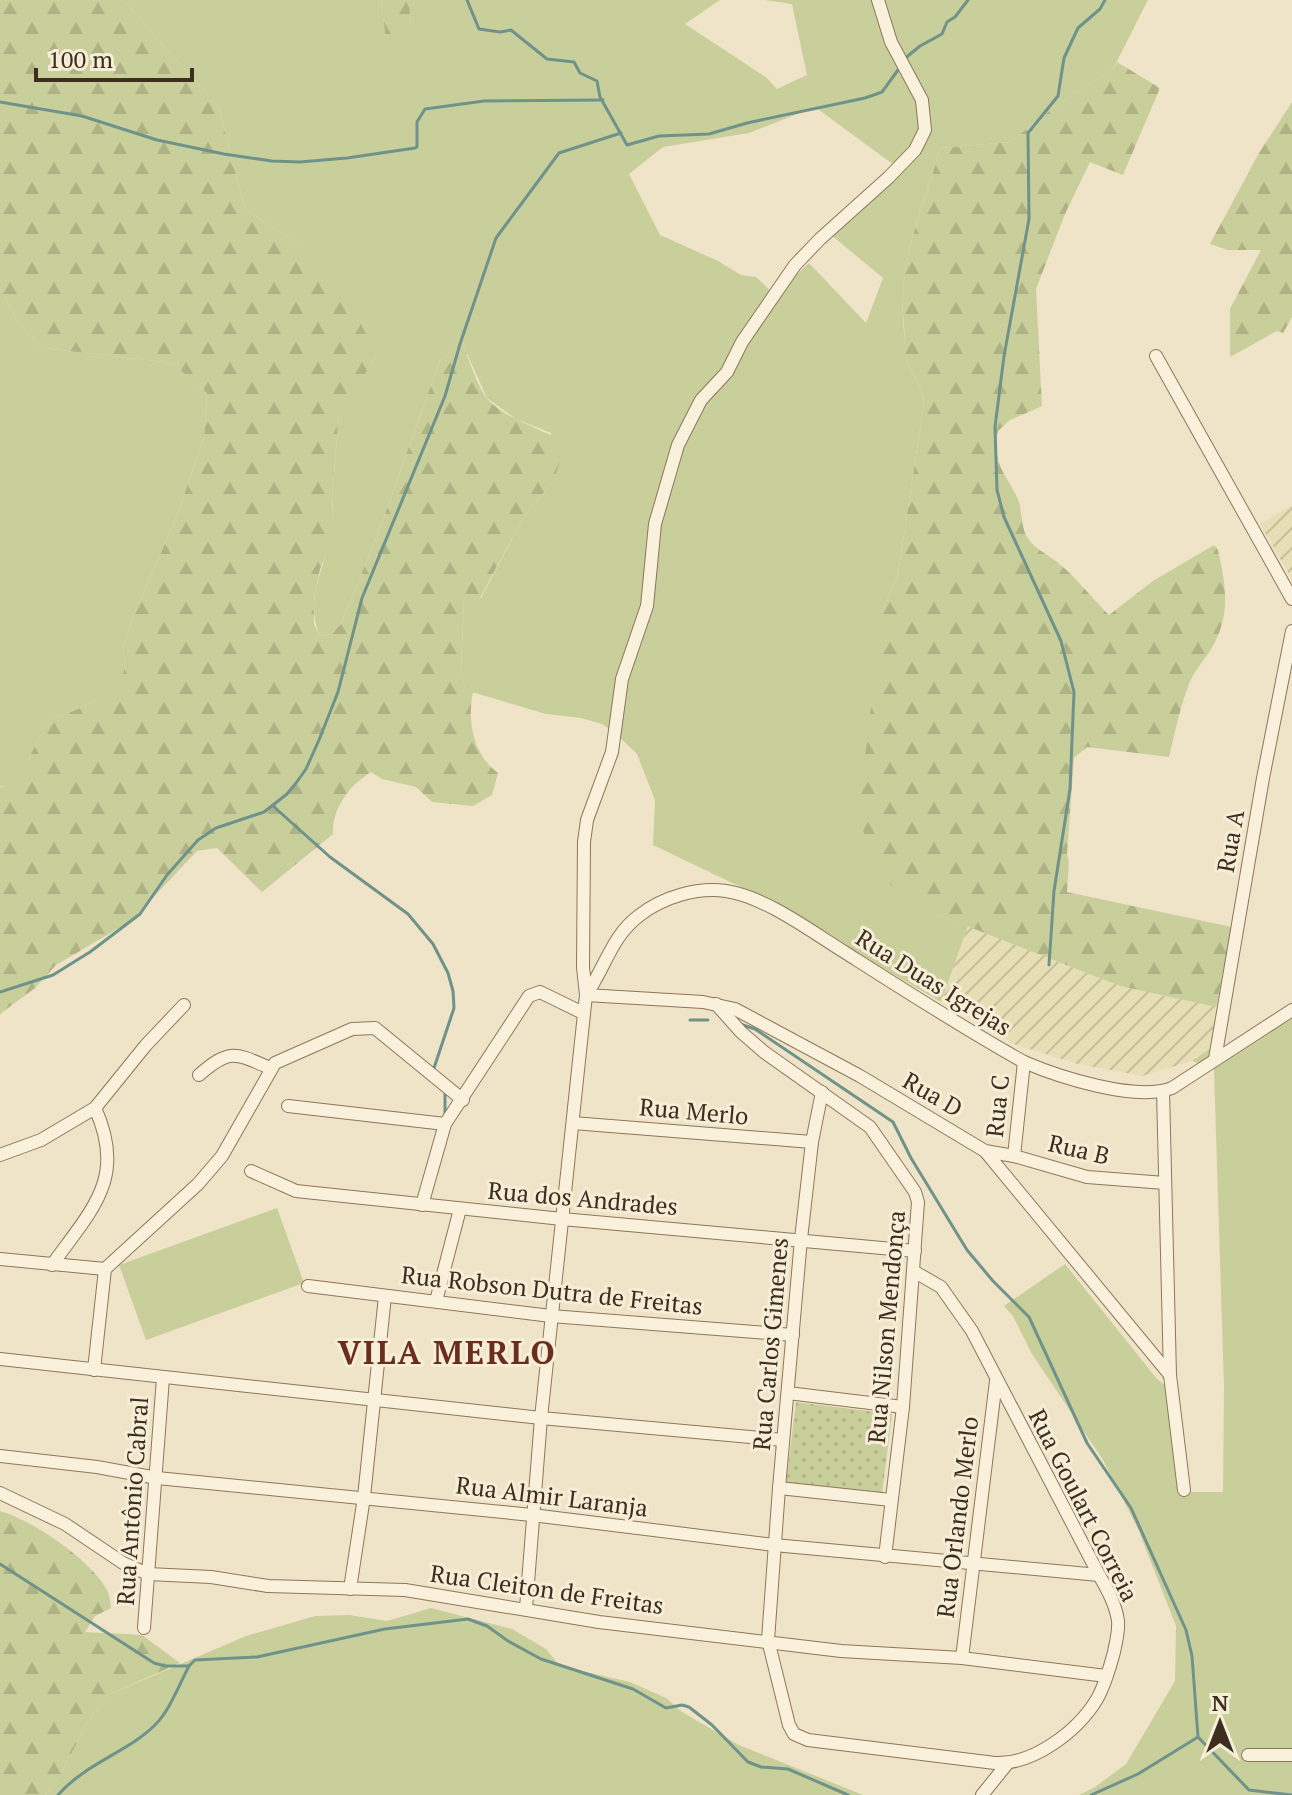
<svg xmlns="http://www.w3.org/2000/svg" width="1292" height="1795" font-family="'PT Serif',serif">
  <defs>
    <pattern id="farmland-furrows" width="10" height="10" patternUnits="userSpaceOnUse" patternTransform="scale(2)"><rect width="10" height="10" fill="#e6deb5"/><path d="M-1 1l2-2M0 10L10 0M9 11l2-2" fill="none" stroke="#c6bf9b"/></pattern>
    <pattern id="forest-firs" width="22" height="20" patternUnits="userSpaceOnUse" patternTransform="scale(2)"><rect width="22" height="20" fill="#c9cf9b"/><path d="M5 1l3.5 6h-7zM16 11l3.5 6h-7z" fill="#aeb285"/></pattern>
    <pattern id="park-dots" width="8" height="8" patternUnits="userSpaceOnUse" patternTransform="scale(2)"><rect width="8" height="8" fill="#c9cf9b"/><path d="M2 2h.1M6 6h.1" fill="none" stroke="#aeb285" stroke-width="1.8" stroke-linecap="round"/></pattern>
  </defs>
  <rect width="100%" height="100%" fill="#f0e4c8"/>
  <g fill="url(#farmland-furrows)">
    <path d="M1292,505v74l-32,-55z"/>
    <path d="M968,926l152,60 96,21 -5,41 -19,13 -50,15 -64,-12 -62,-19 -75,-43z"/>
  </g>
  <g fill="#c9cf9b" fill-rule="evenodd">
    <path d="M123,0h258l5,40 25,-15 -2,-25h311l-35,24 82,54 10,11 30,-14 -15,-71 -27,-4h383l-35,69 -55,35 -48,38 -70,6c-19,69 -43,110 -36,185 1,10 1,21 4,31 6,13 16,24 16,39l-26,171 -15,34 53,306 32,12 -27,76 -190,-110 -98,-47 2,-45 -18,-46 -23,-22 -12,-8 -21,-6 -35,-4 -81,-24 -4,-22 3,-68 17,-2 42,-80 29,-35 -1,-50 -35,-14 -29,-21 -24,-53 -23,15 -60,168 -39,96 -10,10 -11,2c-21,-46 21,-88 12,-137l7,-87 37,-55 -79,-114 -52,-34 -26,-101zM815,107l83,61 -68,66 53,44 -17,45 -57,-60 -34,32 -19,-18 -15,-2 -23,-14 -58,-26 -31,-61 34,-27 86,-14z"/>
    <path d="M0,288l17,33 25,27 130,15 35,30 -3,45 -30,85 -40,92 -11,34 2,13 -2,22 -45,25 -22,9 -12,11 -31,59 -13,-2z"/>
    <path d="M1292,1016v779h-213l16,-8 31,-23 49,-83 1,-55 -38,-97 -35,-69 -71,-106 -19,-38 -9,-10 61,-42 92,115 10,8 12,105h44l1,-105 -10,-317 -22,-9 19,-13 39,-8z"/>
    <path d="M277,1208l27,75 -158,57 -27,-75z"/>
    <path d="M431,1608l81,21 34,20 14,17 70,16 36,16 16,14 57,33 124,50h-818l16,-21 26,-51 21,-28 138,-59 69,-20 34,-1 38,6z"/>
  </g>
  <g fill="url(#forest-firs)">
    <path d="M0,0h123l96,108 26,101 52,34 51,52 28,62 -37,56 -7,86 2,25 -2,17 -12,28 -6,30v25l6,12 11,-2 10,-10 39,-96 60,-168 23,-15c7,16 13,38 23,52 17,22 58,32 81,47l-15,39 -29,35 -43,80 -16,3 -3,67 4,21 8,3c-6,30 0,62 25,81l-6,22 -19,11 -41,-4 -16,-15 -34,-8 -11,-7c-22,14 -39,36 -38,62l-71,58 -45,-44 -20,3 -66,70 -75,44 -21,23 -35,26v-227h13l31,-58 12,-11 22,-9 44,-25 3,-22 -2,-13 11,-34 40,-92 30,-85 3,-45 -35,-30 -130,-15 -25,-27 -17,-33z"/>
    <path d="M381,0h28l2,25 -6,14 -19,2z"/>
    <path d="M1117,62l43,26 -37,87 -33,-13 -25,52 -29,75 6,117 -32,14 -12,11c-6,32 5,38 18,64 7,13 4,30 11,42 8,12 18,16 29,24 19,15 35,36 53,54l44,-34 61,-36 4,5c7,33 13,60 -3,92 -7,15 -20,26 -26,42 -9,23 -14,49 -20,73l-82,-10 -13,11 -7,96 2,8 -2,30 165,35 -16,80 -96,-21 -184,-72 -42,-25 -21,-28 -15,-47 25,-206 15,-34 26,-171c0,-15 -10,-26 -16,-39 -4,-12 -3,-25 -4,-37 -7,-69 19,-115 36,-179l70,-6 48,-38 55,-35z"/>
    <path d="M1292,102v215l-9,16 -6,-2 -47,26v-48l31,-59h-33l-18,-6 49,-91z"/>
    <path d="M0,1511c32,9 90,48 107,79 3,5 3,12 4,18l-16,8 -10,16 57,3 38,28 -72,32 -21,28 -26,51 -16,21h-45z"/>
  </g>
  <path fill="url(#park-dots)" d="M796,1402l96,12 -10,81 -96,-12z"/>
  <g fill="none" stroke-linecap="round" stroke-linejoin="round">
    <g stroke="#6f938a" stroke-width="3">
      <path d="M467,0l12,29 21,3 11,-2 36,29 27,3 6,11 17,8 3,16 27,48 32,-9 50,-2 38,-11 118,-25 17,-6 16,-22"/>
      <path d="M903,60l17,-14 22,-12 5,-12 8,-5 13,-17"/>
      <path d="M0,102l82,14 75,24 67,14 48,7 28,1 47,-4 68,-10 2,-1v-25l8,-13 59,-8 119,-1"/>
      <path d="M273,806l57,51 78,57 25,30 15,29 5,18 1,17 -21,63"/>
      <path d="M1049,965l5,-74 16,-102 4,-97 -13,-51 -57,-124 -7,-27 -2,-63 9,-71 25,-137 -1,-86 30,-37 6,-38 14,-30 22,-19 5,-9"/>
      <path d="M0,992l53,-17 37,-23 50,-38 27,-39 31,-35 18,-12 48,-16 23,-18 9,-11 10,-14 13,-29 19,-48 24,-94 83,-202 15,-52 36,-106 63,-85 62,-20"/>
      <path d="M690,1020h18"/>
      <path d="M743,1025l12,4 138,93 18,36 56,92 26,31 36,36 58,126 44,65 55,122 6,26 6,81 51,53 43,5"/>
      <path d="M445,1116v-24"/>
      <path d="M0,1564l154,99 11,3h24l6,-6 62,-3 128,-28 83,-10 19,7 21,15 33,18 92,30 33,19 16,-3 7,2 23,18 36,37 13,5 27,2 60,26"/>
      <path d="M58,1795c28,-32 70,-43 97,-70 15,-15 24,-40 34,-59"/>
      <path d="M1091,1795l47,-21 60,-37"/>
    </g>
    <defs>
      <g id="street">
        <path d="M1156,356l136,243"/>
        <path d="M586,995c19,-27 26,-60 54,-80 23,-18 57,-28 86,-24 40,6 86,41 120,62 58,37 117,75 178,109 35,15 112,40 148,26l120,-78"/>
        <path d="M586,995l117,7 32,7 125,67 125,75 185,224"/>
        <path d="M716,1004l25,28 23,20 106,75 45,65 3,10 -15,205 -18,150"/>
        <path d="M1215,1059l48,-281 29,-147"/>
        <path d="M199,1075c31,-27 36,-22 71,-7"/>
        <path d="M1163,1091l7,284 14,115"/>
        <path d="M822,1092l-10,50 -11,97 -22,249 -11,152 21,85 5,9 14,6 187,23c38,2 83,-32 102,-64 8,-14 13,-32 17,-47 2,-10 5,-21 4,-31 -2,-16 -11,-32 -19,-46l-127,-244 -31,-44 -26,-15"/>
        <path d="M288,1106l157,18"/>
        <path d="M573,1123l239,19"/>
        <path d="M985,1151l29,5 73,21 78,6"/>
        <path d="M0,1155l41,-15 54,-32 51,-63 38,-40"/>
        <path d="M1014,1156l10,-94"/>
        <path d="M251,1171l45,20 266,28 353,32"/>
        <path d="M422,1205l23,-81 84,-128 11,-4 43,21"/>
        <path d="M0,1259l105,10"/>
        <path d="M52,1265c40,-56 75,-87 43,-157"/>
        <path d="M308,1286l243,30 242,19"/>
        <path d="M436,1301l24,-92"/>
        <path d="M0,1359l541,59 242,22"/>
        <path d="M94,1370l11,-101 93,-85 24,-28 53,-93 77,-34 23,-1 88,72"/>
        <path d="M788,1393l115,14"/>
        <path d="M0,1456l97,11 60,11 375,37 242,30 325,30"/>
        <path d="M779,1488l112,12"/>
        <path d="M0,1493l65,31 58,39 25,11 63,3 57,9 137,4 194,32 242,29 121,7 144,18"/>
        <path d="M350,1589l14,-92 21,-201"/>
        <path d="M526,1608l15,-190 45,-423 -3,-28 1,-125 3,-22 25,-68 10,-73 25,-73 8,-82 23,-79 23,-45 26,-28 15,-30 53,-77 25,-26 69,-62 26,-27 10,-20 -3,-30 -31,-58 -13,-42"/>
        <path d="M144,1628l19,-250"/>
        <path d="M962,1658l34,-277"/>
        <path d="M1248,1755h44"/>
        <path d="M982,1795l25,-31"/>
      </g>
    </defs>
    <use href="#street" stroke="#8d765c" stroke-width="14"/>
    <use href="#street" stroke="#faf1dc" stroke-width="12"/>
  </g>
  <g text-anchor="middle" dominant-baseline="central" stroke-width="6" stroke-linejoin="round" paint-order="stroke">
    <g font-size="24" fill="#3d2e20" stroke="#f7eed8">
      <text transform="translate(1230 841) rotate(-80)">Rua A</text>
      <text transform="translate(934 982) rotate(32)">Rua Duas Igrejas</text>
      <text transform="translate(933 1094) rotate(30)">Rua D</text>
      <text transform="translate(997 1106) rotate(-84)">Rua C</text>
      <text transform="translate(694 1111) rotate(5)">Rua Merlo</text>
      <text transform="translate(1079 1149) rotate(13)">Rua B</text>
      <text transform="translate(583 1198) rotate(5)">Rua dos Andrades</text>
      <text transform="translate(552 1290) rotate(6)">Rua Robson Dutra de Freitas</text>
      <text transform="translate(886 1327) rotate(-85)">Rua Nilson Mendonça</text>
      <text transform="translate(770 1344) rotate(-85)">Rua Carlos Gimenes</text>
      <text transform="translate(552 1496) rotate(7)">Rua Almir Laranja</text>
      <text transform="translate(132 1501) rotate(-86)">Rua Antônio Cabral</text>
      <text transform="translate(1084 1505) rotate(63)">Rua Goulart Correia</text>
      <text transform="translate(957 1517) rotate(-83)">Rua Orlando Merlo</text>
      <text transform="translate(547 1589) rotate(8)">Rua Cleiton de Freitas</text>
    </g>
    <g font-size="32" font-weight="bold" letter-spacing="2" fill="#6b2e1e" stroke="#f7eed8">
      <text x="447" y="1352">VILA MERLO</text>
    </g>
  </g>
  <g transform="translate(1220 1723)" stroke="#f7eed8" stroke-width="6" paint-order="stroke">
  <path d="M0-6L14 30L0 20L-14 30Z" fill="#3d2e20"/>
  <text y="-12" font-size="22" font-weight="bold" text-anchor="middle" fill="#3d2e20">N</text>
  </g>
  <path d="M36 68v12h156v-12" fill="none" stroke="#3d2e20" stroke-width="4"/>
  <text x="48" y="68" font-size="24" fill="#3d2e20" stroke="#f7eed8" stroke-width="6" paint-order="stroke">100 m</text>
</svg>
